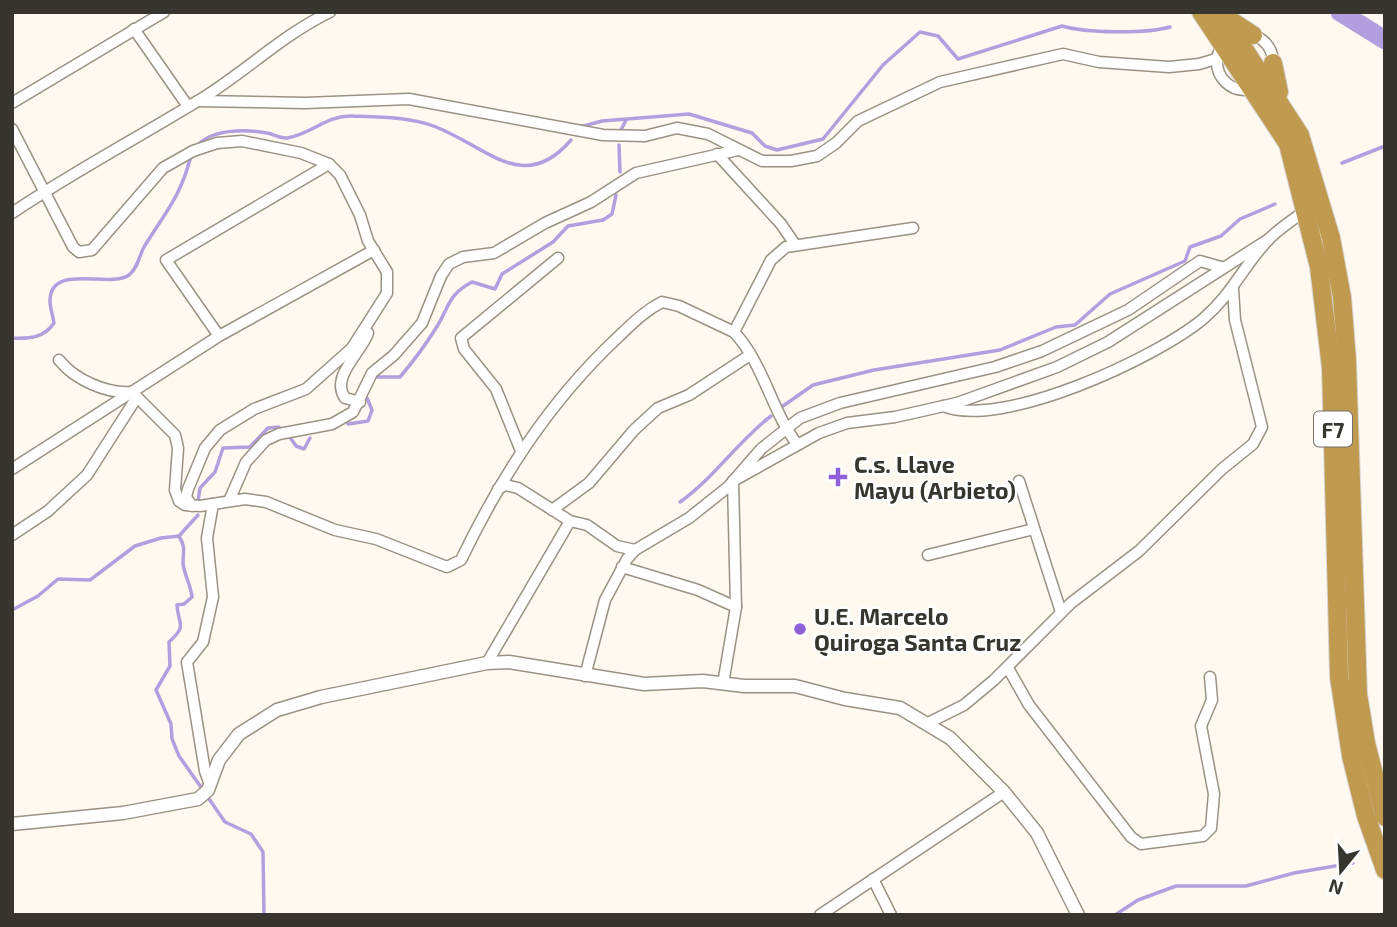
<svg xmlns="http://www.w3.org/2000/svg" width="1397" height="927" font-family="'Exo 2',sans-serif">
  <rect width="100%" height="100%" fill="#fff9f0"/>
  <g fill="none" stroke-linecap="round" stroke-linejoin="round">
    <g stroke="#b39fe0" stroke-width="3.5">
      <path d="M580,127l22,-6 87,-7 63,19 13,13 12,4 46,-11 60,-74 37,-33 18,4 20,23 104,-33c24,7 83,8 108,1"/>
      <path d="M621,130l5,-10"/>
      <path d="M619,145l1,27"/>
      <path d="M197,146c14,-17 48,-17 70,-13 7,1 12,6 20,5 23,-3 40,-23 65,-22 26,1 59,1 84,11 51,20 88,68 135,13"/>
      <path d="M1342,163l43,-17"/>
      <path d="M12,338c17,1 32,0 42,-15 -1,-7 -4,-15 -4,-22 0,-39 60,-12 79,-26 9,-7 10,-19 15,-28 22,-36 36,-49 47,-91"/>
      <path d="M374,377h26c12,-14 26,-33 36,-49 14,-21 10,-32 36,-46l23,7 7,-15 51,-32 15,-16 35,-6 9,-6 4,-19"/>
      <path d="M783,406l30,-21 61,-15 126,-20 56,-23 19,-2 35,-31 75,-33 5,-14 31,-11 19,-17 35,-15"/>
      <path d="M348,424l20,-3 4,-11 -5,-12"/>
      <path d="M289,436l7,10 8,3 6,-11"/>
      <path d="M198,501l2,-13 15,-16 8,-24 27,-1 18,-19 11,-1"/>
      <path d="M680,502c35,-25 57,-60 91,-86"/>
      <path d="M198,515l-19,21c7,12 4,15 4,27 1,12 8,22 9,34l-8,7 -7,1c1,20 11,20 -8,37l1,24 -14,24 15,34 1,15 7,17 24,34"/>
      <path d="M12,610l26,-14 20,-17 32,1 45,-34 26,-8 18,-2"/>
      <path d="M207,796l18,26 26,12 12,18 1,63"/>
      <path d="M1115,915l23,-15 38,-14h70l48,-13 59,-10"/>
    </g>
    <path stroke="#b39fe0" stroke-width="19" d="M1340,12l45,28"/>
    <defs>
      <g id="minor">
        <path d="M134,29l53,76"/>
        <circle cx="1245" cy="62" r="28"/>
        <path d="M198,101l107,2 104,-4 194,36 42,1 32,-8 31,6 54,27h29l26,-5 19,-13 22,-22 82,-39 123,-28 36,8 70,5 30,-3 17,-5"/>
        <path d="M12,103l152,-91"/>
        <path d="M12,129l61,118 6,5 13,-2 71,-82 30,-17 24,-8 25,-2 59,12 28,11 11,11 20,40 8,26 19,31v21l-35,55 -46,41 -52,20 -34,21 -15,18 -17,41 -2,8 6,9"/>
        <path d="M717,154l64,70 13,19"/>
        <path d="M12,213c61,-41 127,-76 189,-114 44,-27 83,-65 129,-87"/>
        <path d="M734,332l37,-72 15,-13 127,-19"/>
        <path d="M219,336l-53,-76 163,-96"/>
        <path d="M59,360c16,20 48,34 73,32l43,43 3,13 -3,42 4,11 6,4 15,1 45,-7 21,3 69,28 41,9 71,28 14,-7c40,-83 88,-158 156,-222 14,-13 27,-27 45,-36l17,4 55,26c30,32 37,78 63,112"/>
        <path d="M360,402l-15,-4c-15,-21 16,-45 23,-65"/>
        <path d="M943,406c58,24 213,-48 260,-87 29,-25 40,-52 64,-78 10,-11 25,-20 37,-30"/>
        <path d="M521,451l-25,-62 -32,-40 -3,-11 97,-80"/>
        <path d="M12,469l207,-133 155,-86"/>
        <path d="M1019,481l42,131"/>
        <path d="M498,489l7,-4 13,3 52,33 17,4 30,21 18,4"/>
        <path d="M229,501l17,-39 20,-22 13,-6 53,-10 21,-12 19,-39 22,-18 28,-32 19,-47 8,-12 14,-7 31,-4 51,-30 46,-21 45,-29 102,-23"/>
        <path d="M552,510l37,-27 45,-53 24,-22 31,-13 61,-40"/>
        <path d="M12,535l36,-24 39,-36 50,-78"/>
        <path d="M928,555l106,-26"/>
        <path d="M622,567l76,23 38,17"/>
        <path d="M487,663l83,-142"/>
        <path d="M1008,668l21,37 102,132 10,7 62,-8 8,-8 3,-34 -13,-68 11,-26 -2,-23"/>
        <path d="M585,676l20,-76 22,-41 8,-9 54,-32 39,-31 33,-38 39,-31 40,-15 155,-36 47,-16 86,-41 72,-49 21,6"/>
        <path d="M723,684l13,-77 -3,-126 86,-48 28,-10 48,-6 62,-14 100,-36 51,-25 161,-103"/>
        <path d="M928,723l36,-18 30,-25 77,-77 68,-52 83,-82 31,-25 9,-17 -27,-107 -2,-31"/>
        <path d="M210,785l-5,-14 -18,-109 16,-20 10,-45 -6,-59 6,-34"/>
        <path d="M873,879l18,36"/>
        <path d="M820,915l184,-123"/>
      </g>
      <path id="tertiary" d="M12,824l111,-11 75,-14 10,-9 11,-30 20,-26 38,-24 44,-13 166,-34 22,-1 135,22 59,-3 41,5h51l50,13 55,9 50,30 54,54 33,41 41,82"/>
      <g id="trunk">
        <path d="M1201,12l87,132 31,123 12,101 8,309 12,79 15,60 19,54"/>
        <path d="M1220,12l80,123 31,103 11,59 5,63 11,334 8,49 19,74"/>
        <path d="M1227,18l26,17"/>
        <path d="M1273,63l6,29"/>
      </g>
    </defs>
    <use href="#minor" stroke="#9a9283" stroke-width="13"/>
    <use href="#tertiary" stroke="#9a9283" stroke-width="15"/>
    <use href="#trunk" stroke="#d7d6d5" stroke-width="20"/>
    <use href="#minor" stroke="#fff" stroke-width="10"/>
    <use href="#tertiary" stroke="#fff" stroke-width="12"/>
    <use href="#trunk" stroke="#bf9a4f" stroke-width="18"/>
  </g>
  <g fill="#8e60d9" stroke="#fff" stroke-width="2.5">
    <path d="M834.5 466.5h7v7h7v7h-7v7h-7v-7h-7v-7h7z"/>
    <circle cx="800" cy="629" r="7"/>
  </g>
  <g text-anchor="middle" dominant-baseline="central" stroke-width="5" stroke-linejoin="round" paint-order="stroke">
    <rect fill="#fff" stroke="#74716d" stroke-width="2" x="1314" y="411.5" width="38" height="35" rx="5"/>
    <g font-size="21" font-weight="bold" fill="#38342e">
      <text x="1333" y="429">F7</text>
    </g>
    <g font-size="23" font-weight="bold" fill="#38342e" stroke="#fff" text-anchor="start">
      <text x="854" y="464">C.s. Llave<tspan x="854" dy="26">Mayu (Arbieto)</tspan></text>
      <text x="814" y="616">U.E. Marcelo<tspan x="814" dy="26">Quiroga Santa Cruz</tspan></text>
    </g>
  </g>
  <rect width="1397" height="927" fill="none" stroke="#38342e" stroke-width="28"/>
  <g transform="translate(1341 871) rotate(198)" stroke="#ffffff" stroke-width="5" paint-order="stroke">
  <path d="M0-5L12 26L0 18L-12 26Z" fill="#38342e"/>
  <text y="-10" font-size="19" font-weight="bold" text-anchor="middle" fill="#38342e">N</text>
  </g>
</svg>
